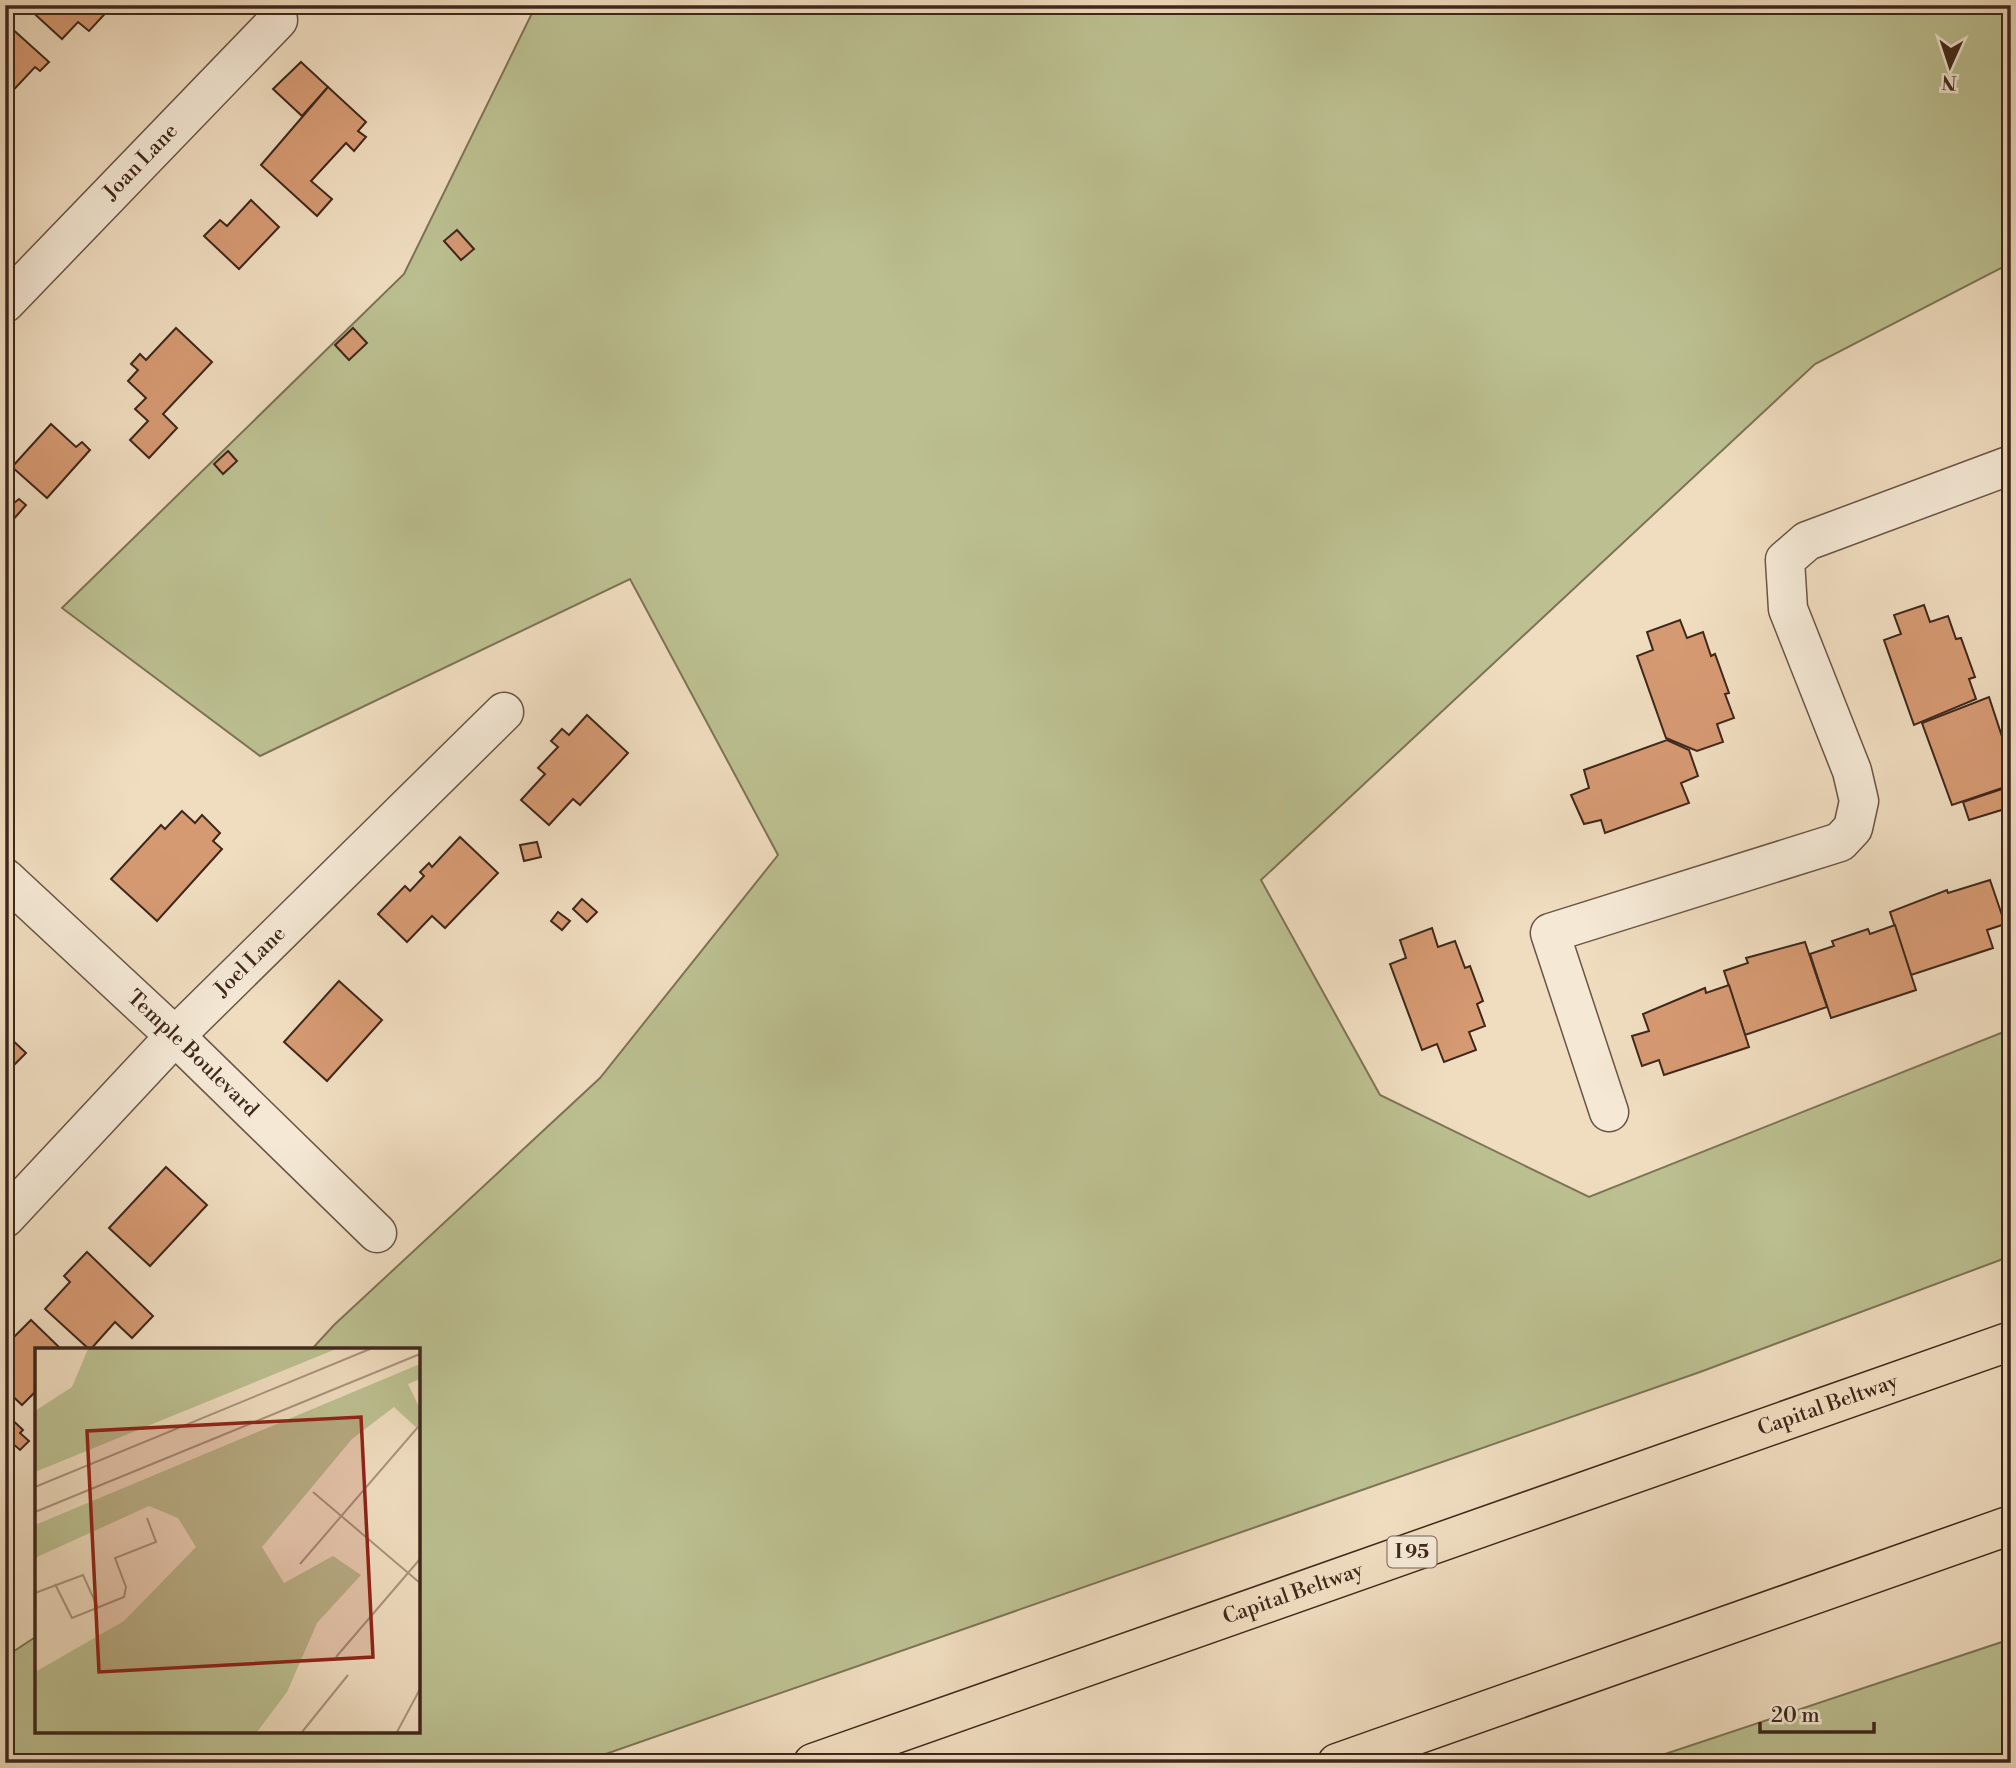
<svg xmlns="http://www.w3.org/2000/svg" width="2016" height="1768" font-family="'Libre Bodoni',serif">
  <rect width="100%" height="100%" fill="#f0ddc0"/>
  <filter id="stains"><feTurbulence type="fractalNoise" baseFrequency=".00286" numOctaves="4"/><feColorMatrix values="0 0 0 0 .2 0 0 0 0 .09 0 0 0 0 .02 0 0 0 .5 -.17"/></filter>
  <radialGradient id="worn" r=".72"><stop offset=".6" stop-color="#630" stop-opacity="0"/><stop offset="1" stop-color="#630" stop-opacity=".3"/></radialGradient>
  <g fill="#bcc091" stroke="#7d7456" stroke-width="2">
    <path d="M536,5h1475v258l-196,101 -554,516 119,215 209,102 422,-168v227l-311,116 -1120,391h-575v-106l32,-21v95h381v-381h-107l23,-25 266,-247 178,-223 -148,-276 -370,177 -198,-148 342,-334z"/>
    <path d="M2011,1639v124h-373z"/>
  </g>
  <g fill="#d69a73" stroke="#3e271c" stroke-width="2">
    <path d="M29,5h84l-24,26 -11,-9 -16,17 -35,-32z"/>
    <path d="M9,26l40,36 -9,9 -5,-4 -30,32v-69z"/>
    <path d="M301,62l27,25 -26,29 -29,-27z"/>
    <path d="M328,87l38,35 -8,9 8,6 -12,14 -8,-8 -35,38 21,18 -15,17 -56,-51z"/>
    <path d="M251,200l28,27 -40,42 -35,-33 16,-16 7,6z"/>
    <path d="M457,230l17,19 -13,11 -17,-19z"/>
    <path d="M176,328l36,34 -49,52 14,14 -28,30 -19,-18 18,-19 -13,-12 11,-11 -18,-17 10,-11 -7,-6 9,-10 6,6z"/>
    <path d="M353,328l14,15 -18,17 -14,-15z"/>
    <path d="M51,424l25,23 6,-5 8,8 -43,48 -35,-31z"/>
    <path d="M228,451l9,10 -14,13 -9,-10z"/>
    <path d="M5,495l9,8 5,-4 7,6 -21,24z"/>
    <path d="M1924,605l6,17 18,-6 8,23 5,-1 14,39 -6,2 7,20 -62,26 -30,-85 17,-6 -7,-19z"/>
    <path d="M1680,620l7,18 16,-6 8,24 4,-2 14,39 -4,1 9,24 -17,6 6,18 -26,9 -31,-13 -29,-82 16,-6 -6,-18z"/>
    <path d="M1989,697l22,67v21l-59,20 -30,-82z"/>
    <path d="M587,715l41,38 -48,52 -7,-6 -24,26 -28,-25 24,-26 -7,-6 20,-21 -7,-6 11,-12 7,6z"/>
    <path d="M1667,740l22,10 9,26 -17,7 8,20 -84,30 -4,-13 -17,4 -13,-29 18,-7 -5,-18z"/>
    <path d="M2002,789l6,19 -39,12 -6,-18z"/>
    <path d="M182,811l13,12 7,-8 18,18 -7,8 9,8 -65,72 -46,-42 50,-54 4,4z"/>
    <path d="M460,837l38,36 -53,55 -13,-12 -25,26 -29,-28 27,-28 5,5 14,-15 -4,-4 9,-9 3,4z"/>
    <path d="M537,842l4,15 -17,4 -4,-16z"/>
    <path d="M1990,880l15,44 -18,6 6,18 -82,27 -21,-63 57,-22 1,3z"/>
    <path d="M582,899l15,13 -10,10 -14,-13z"/>
    <path d="M558,912l12,9 -8,9 -11,-9z"/>
    <path d="M1895,925l21,65 -85,28 -21,-64 24,-8 -2,-5 36,-12 2,5z"/>
    <path d="M1432,928l6,19 17,-6 10,27 5,-2 13,35 -6,3 8,22 -16,6 7,18 -32,12 -7,-18 -15,6 -32,-86 16,-6 -6,-18z"/>
    <path d="M1805,942l22,65 -82,28 -21,-64 24,-8 -2,-5z"/>
    <path d="M339,981l43,39 -55,61 -43,-39z"/>
    <path d="M1729,985l20,62 -85,28 -5,-15 -17,6 -10,-30 17,-5 -6,-17 62,-26 1,5z"/>
    <path d="M5,1033l21,20 -21,21z"/>
    <path d="M166,1167l41,38 -57,61 -41,-38z"/>
    <path d="M87,1252l66,64 -21,22 -17,-16 -25,28 -45,-41 25,-27 -6,-6z"/>
    <path d="M31,1320l31,30h-25v40l-15,15 -17,-16v-48h5z"/>
    <path d="M5,1413l18,17 -3,3 9,8 -9,9 -9,-8 -6,6z"/>
  </g>
  <g fill="none" stroke-linecap="round" stroke-linejoin="round">
    <defs>
      <g id="minor">
        <path id="s1" d="M5,303l273,-283"/>
        <path id="s2" d="M5,878l170,158 202,197"/>
        <path d="M1609,1112l-59,-179 290,-91 13,-14 6,-27 -7,-30 -64,-162 -3,-49 22,-19 204,-76"/>
        <path id="s3" d="M5,1218l170,-182 329,-324"/>
      </g>
      <g id="highway">
        <path id="s4" d="M813,1763l1198,-422"/>
        <path d="M1337,1763l674,-238"/>
      </g>
    </defs>
    <use href="#minor" stroke="#6a5445" stroke-width="41"/>
    <use href="#highway" stroke="#3e271c" stroke-width="41"/>
    <use href="#minor" stroke="#f5e9d6" stroke-width="38"/>
    <use href="#highway" stroke="#f0ddc0" stroke-width="38"/>
  </g>
  <g text-anchor="middle" dominant-baseline="central" stroke-width="5" stroke-linejoin="round" paint-order="stroke">
    <rect fill="#f5e9d6" stroke="#756154" stroke-width="2" x="1387.5" y="1536.5" width="49" height="31" rx="5"/>
    <g font-size="19" font-weight="bold" fill="#3e271c">
      <text x="1412" y="1552">I 95</text>
    </g>
    <g font-size="21" fill="#3e271c" stroke="#f5e9d6">
      <text stroke="none"><textPath href="#s1" startOffset="196">Joan Lane</textPath></text>
      <text stroke="none"><textPath href="#s3" startOffset="355">Joel Lane</textPath></text>
      <text stroke="none"><textPath href="#s2" startOffset="257">Temple Boulevard</textPath></text>
      <text stroke="none"><textPath href="#s4" startOffset="1076">Capital Beltway</textPath></text>
      <text stroke="none"><textPath href="#s4" startOffset="509">Capital Beltway</textPath></text>
    </g>
  </g>
  <g transform="translate(35 1348)">
    <rect width="385" height="385" fill="#f0ddc0"/>
    <path d="M53,1h248l-301,123v-61l37,-24zM385,16v15l-12,5 12,25v22l-26,-24 -42,32 -90,108 22,36 49,-27 28,19 -44,48 -30,69 -30,40h-222v-60l89,-51 72,-74 -18,-29 -29,-12 -114,52v-33z" fill="#bcc091"/>
    <path fill="none" stroke="#a9947e" stroke-width="2" d="M0,139l335,-138M278,144l107,91M0,164l385,-158M265,216l118,-137M20,236l17,34 52,-21 2,-10 -11,-29 41,-16 -9,-24M0,245l48,-18 15,33M301,309l84,-98M267,384l46,-57M362,384l23,-43"/>
    <path fill="#8f2418" fill-opacity="0.15" stroke="#8f2418" stroke-width="3.5" d="M326,69l12,240 -274,15 -12,-241z"/>
    <rect width="385" height="385" fill="none" stroke="#3e271c" stroke-width="3.5"/>
  </g>
  <rect width="2016" height="1768" fill="none" stroke="#f0ddc0" stroke-width="28"/>
  <rect x="7" y="7" width="2002" height="1754" fill="none" stroke="#3e271c" stroke-width="3.5"/>
  <rect x="14" y="14" width="1988" height="1740" fill="none" stroke="#3e271c" stroke-width="2"/>
  <g transform="translate(1950 66) rotate(183)" stroke="#f5e9d6" stroke-width="5" paint-order="stroke">
  <path d="M0-5L12 26L0 18L-12 26Z" fill="#3e271c"/>
  <text y="-10" font-size="19" font-weight="bold" text-anchor="middle" fill="#3e271c">N</text>
  </g>
  <path d="M1760 1722v10h114v-10" fill="none" stroke="#3e271c" stroke-width="3.5"/>
  <text x="1771" y="1722" font-size="21" fill="#3e271c" stroke="#f5e9d6" stroke-width="5" paint-order="stroke">20 m</text>
  <rect width="100%" height="100%" filter="url(#stains)"/>
  <rect width="100%" height="100%" fill="url(#worn)"/>
</svg>
